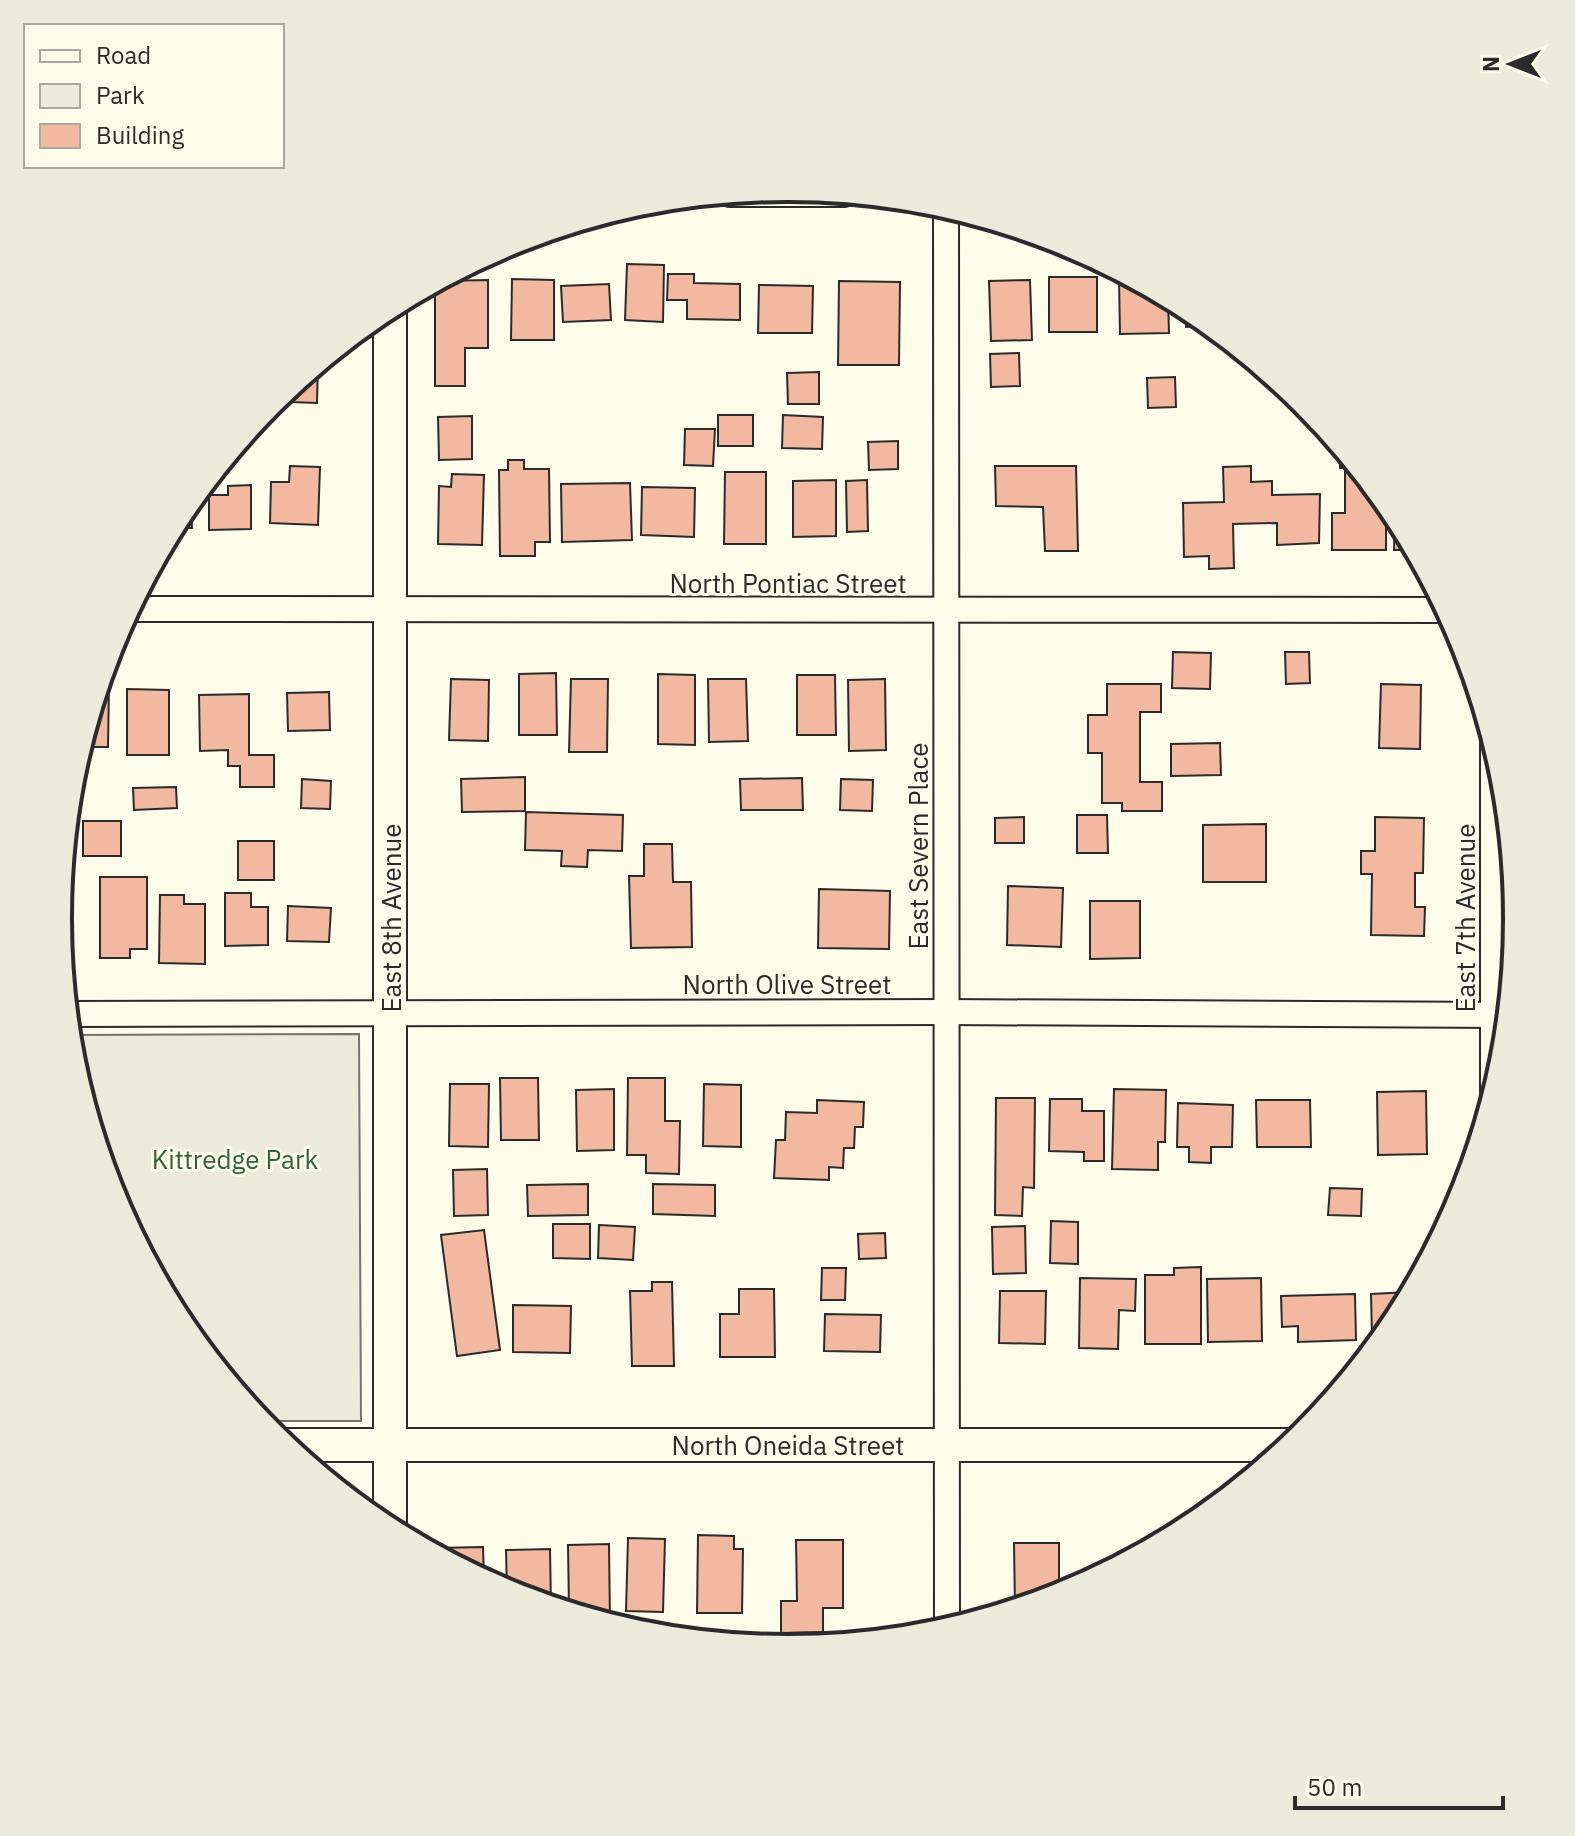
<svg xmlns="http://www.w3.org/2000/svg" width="1575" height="1836" font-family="'IBM Plex Sans',sans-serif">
  <rect width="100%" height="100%" fill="#fdfbea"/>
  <path fill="#ecebdb" stroke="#74746e" stroke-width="2" d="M359,1034l2,387h-100l-80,-98 -68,-126 -41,-137 -2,-25z"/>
  <g fill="#f2b8a0" stroke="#2b2b2b" stroke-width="2">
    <path d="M627,264l37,1 -1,57 -38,-2z"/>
    <path d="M668,274h26v9l46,1v36l-53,-1v-19h-20z"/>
    <rect x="1049" y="277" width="48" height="55"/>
    <path d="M1131,278l37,20 1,35 -49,1 -1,-55z"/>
    <path d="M512,279l42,1v60h-43z"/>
    <path d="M488,280v68h-23v38h-30v-103l5,-2z"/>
    <path d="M1030,280l2,60 -41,1 -2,-60z"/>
    <path d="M839,281l61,1 -1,83h-61z"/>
    <path d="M609,284l2,36 -48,2 -2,-36z"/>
    <path d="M759,285l54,1 -1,47h-54z"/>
    <path d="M1186,308l7,4 18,14 -25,1z"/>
    <path d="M1019,353l1,33 -29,1 -1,-33z"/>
    <path d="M318,364l-1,39 -27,-1v-15z"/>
    <path d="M819,372v32h-31l-1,-31z"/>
    <path d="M1175,377l1,30 -28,1 -1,-30z"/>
    <rect x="718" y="415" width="35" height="31"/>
    <path d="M783,415l40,2 -1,32 -40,-1z"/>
    <path d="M472,416v43l-33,1 -1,-43z"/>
    <path d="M685,429h30l-2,37 -29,-1z"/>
    <path d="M898,441v28l-29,1 -1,-28z"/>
    <path d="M1340,447l46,56v47h-54v-37h13v-45h-5z"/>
    <path d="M508,460h16v9h25l1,73h-15v14h-35l-1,-86h9z"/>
    <path d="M290,466l30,1 -2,58 -48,-2 1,-41h18z"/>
    <path d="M995,466h81l2,85h-33l-2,-44 -47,-1z"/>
    <path d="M1251,466v16l21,-1v14l48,-1 -1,49 -42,2v-22l-44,1 1,44 -25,1v-13l-25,1 -1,-54 41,-1 -1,-35z"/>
    <path d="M725,472h41v72h-42z"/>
    <path d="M452,474l32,1 -2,70 -44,-1 1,-58 12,1z"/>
    <path d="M836,480v56l-43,1v-56z"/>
    <path d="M867,480l1,51 -21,1 -1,-51z"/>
    <path d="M630,483l2,57 -70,2 -1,-58z"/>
    <path d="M251,485v44l-42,1v-35h19v-9z"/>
    <path d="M642,487l53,1 -1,49 -53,-2z"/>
    <path d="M191,500l1,28h-19l8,-16z"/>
    <path d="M1395,514l19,36h-20z"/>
    <path d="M1173,652l38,1 -1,36 -38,-1z"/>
    <path d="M1285,652h24l1,31 -24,1z"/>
    <path d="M556,673l1,62h-38v-61z"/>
    <path d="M658,674l37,1v70l-37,-1z"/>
    <path d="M797,675h38l1,60h-39z"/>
    <path d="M451,679l38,1 -1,61 -39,-1z"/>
    <path d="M571,679h37l-1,73h-38z"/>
    <path d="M708,679h38l2,62 -39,1z"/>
    <path d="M885,679l1,71 -37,1 -1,-71z"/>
    <path d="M100,683h9l-1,64h-27z"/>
    <path d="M1107,684h54v28h-21v70h22v29h-40v-8h-20v-50h-14v-38h19z"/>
    <path d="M1381,684l40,1 -1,64 -41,-1z"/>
    <path d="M127,689l42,1v65h-42z"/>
    <path d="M329,692l1,38 -42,1 -1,-38z"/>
    <path d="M249,694v61h25v32h-34v-21h-12v-16l-28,1 -1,-56z"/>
    <path d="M1220,743l1,32 -50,1v-32z"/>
    <path d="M525,777v34l-63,1 -1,-33z"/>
    <path d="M802,778l1,32h-62l-1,-31z"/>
    <path d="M302,779l29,2 -1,28 -29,-1z"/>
    <path d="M841,779l32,1 -1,31 -32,-1z"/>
    <path d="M176,787l1,21 -43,2 -1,-22z"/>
    <path d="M526,812l97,3 -1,36 -34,-1 -1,17 -26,-1 1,-15 -37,-1z"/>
    <path d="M1077,815h30l1,38h-31z"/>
    <path d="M1024,817v26h-29v-25z"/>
    <path d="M1375,817l49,1 -1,55h-8v34h10l-1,29 -53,-1 1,-61h-11v-23h14z"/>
    <rect x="83" y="821" width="38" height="35"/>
    <path d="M1266,824v58h-63v-57z"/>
    <rect x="238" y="841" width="36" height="39"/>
    <path d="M644,844h28l1,38h18l1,65 -61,1 -2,-72h15z"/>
    <path d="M100,877h47v72h-17v9h-30z"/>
    <path d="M1008,886l55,2 -2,59 -54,-2z"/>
    <path d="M819,889l71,2 -1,58 -71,-1z"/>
    <path d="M225,893h26v14h17v38l-43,1z"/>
    <path d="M160,895h24v9h21v60l-46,-1z"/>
    <path d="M1090,901h50v57l-50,1z"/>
    <path d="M288,906l43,2 -2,34 -42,-1z"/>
    <path d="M500,1078h38l1,62h-38z"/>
    <path d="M628,1078h37v43h15l-1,53 -33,-1v-18h-19z"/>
    <path d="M450,1084h39l-1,63 -39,-1z"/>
    <path d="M704,1084l37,1v62l-38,-1z"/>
    <path d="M614,1089v61l-37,1 -1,-61z"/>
    <path d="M1114,1089l52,1 -1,52h-7v28l-46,-1z"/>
    <path d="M1426,1091l1,63 -49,1 -1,-63z"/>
    <path d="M996,1098h39l-1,90 -11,-1 -1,29 -27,-1z"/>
    <path d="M1050,1099h32v12h22v50h-20v-9l-35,-1z"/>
    <path d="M817,1100l47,2 -1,25h-8l-1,21h-10l-1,20 -14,-1v13l-55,-2 2,-38h9l1,-28 31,1z"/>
    <path d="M1256,1100h54l1,47h-54z"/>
    <path d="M1178,1103l55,2 -1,42h-21v16l-22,-1v-15h-12z"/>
    <path d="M487,1169l1,46 -34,1 -1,-46z"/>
    <path d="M588,1184v31l-60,1 -1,-31z"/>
    <path d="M653,1184l62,1v31l-62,-2z"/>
    <path d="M1330,1188l32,1 -1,27 -33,-1z"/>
    <path d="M1051,1221l27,1v42l-28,-1z"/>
    <path d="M553,1224h37v35l-37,-1z"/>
    <path d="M599,1225l36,2 -2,33 -35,-2z"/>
    <path d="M1025,1226l1,47 -33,1 -1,-47z"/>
    <path d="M484,1230l16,120 -43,6 -16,-121z"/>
    <path d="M885,1233l1,25 -27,1 -1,-25z"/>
    <path d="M1201,1267v77h-56v-69h29v-7z"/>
    <path d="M822,1268h24l-1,32h-24z"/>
    <path d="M1419,1277l-25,47 -10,12 -12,1 -1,-43 38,-2 -1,-14z"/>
    <path d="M1080,1278l56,1 -1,32 -16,-1 -1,39 -39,-1z"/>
    <path d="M1261,1278l1,63 -54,1 -1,-63z"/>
    <path d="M652,1282h20l2,84h-42l-2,-75h22z"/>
    <path d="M739,1289h35l1,68h-55v-43h19z"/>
    <path d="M1000,1291h46l-1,53 -46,-1z"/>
    <path d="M1355,1294l1,46 -58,2v-16l-16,1 -1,-31z"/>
    <path d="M513,1305l58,1 -1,47 -57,-1z"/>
    <path d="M825,1314l56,1 -1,37 -56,-1z"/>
    <path d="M698,1535l36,1v13h9l-1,64h-45z"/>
    <path d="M628,1538l37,1 -2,73 -37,-1z"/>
    <path d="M796,1540h47v68h-20v24l-42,1v-32h16z"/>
    <path d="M1014,1543h45v51l-44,14z"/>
    <path d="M609,1544l1,79 -41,-13 -1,-65z"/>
    <path d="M483,1547l1,32 -49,-26v-5z"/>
    <path d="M550,1549l1,56 -44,-14 -1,-41z"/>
  </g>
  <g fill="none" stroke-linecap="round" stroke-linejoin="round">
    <defs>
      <g id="minor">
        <path d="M730,194h114"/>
        <path d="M946,207l1,1421"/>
        <path d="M129,609l1317,1"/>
        <path d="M67,1014l879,-2 561,3"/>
        <path d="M1493,1093v-350"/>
      </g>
      <g id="tertiary">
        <path d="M390,307v1222"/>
        <path d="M286,1445h1004"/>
      </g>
    </defs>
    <use href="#minor" stroke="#2b2b2b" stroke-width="28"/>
    <use href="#tertiary" stroke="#2b2b2b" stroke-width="36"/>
    <use href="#minor" stroke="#fdfbea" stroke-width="24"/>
    <use href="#tertiary" stroke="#fdfbea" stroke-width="32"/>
  </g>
  <g text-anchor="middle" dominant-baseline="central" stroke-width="6" stroke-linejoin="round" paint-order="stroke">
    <g font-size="26" fill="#2b2b2b" stroke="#fdfbea">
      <text x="788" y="583">North Pontiac Street</text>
      <text transform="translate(918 846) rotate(-90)">East Severn Place</text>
      <text transform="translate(391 918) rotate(-90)">East 8th Avenue</text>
      <text transform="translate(1465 918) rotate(-90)">East 7th Avenue</text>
      <text x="787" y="984">North Olive Street</text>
      <text x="788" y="1445">North Oneida Street</text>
    </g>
    <g font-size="26" fill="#34623c" stroke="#fdfbea">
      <text x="235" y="1159">Kittredge Park</text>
    </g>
  </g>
  <path d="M0 0H1575V1836H0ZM787 202H788A715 715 0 0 1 1503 917V919A715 715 0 0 1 788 1634H787A715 715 0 0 1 72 919V917A715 715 0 0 1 787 202Z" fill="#eceadb" fill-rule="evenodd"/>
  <path fill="none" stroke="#2b2b2b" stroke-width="4" d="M787 202H788A715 715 0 0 1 1503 917V919A715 715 0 0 1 788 1634H787A715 715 0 0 1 72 919V917A715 715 0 0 1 787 202Z"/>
  <rect x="24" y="24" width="260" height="144" fill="#fdfbea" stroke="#a9a89e" stroke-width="2"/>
  <rect x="40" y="50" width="40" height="12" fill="#fdfbea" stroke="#a9a89e" stroke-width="2"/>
  <text x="96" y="64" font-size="24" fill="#2b2b2b">Road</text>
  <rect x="40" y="84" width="40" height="24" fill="#ecebdb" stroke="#a9a89e" stroke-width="2"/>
  <text x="96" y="104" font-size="24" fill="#2b2b2b">Park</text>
  <rect x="40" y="124" width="40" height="24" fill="#f2b8a0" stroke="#a9a89e" stroke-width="2"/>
  <text x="96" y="144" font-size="24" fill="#2b2b2b">Building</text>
  <g transform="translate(1511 64) rotate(270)" stroke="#fdfbea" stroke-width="6" paint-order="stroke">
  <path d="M0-6L14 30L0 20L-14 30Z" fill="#2b2b2b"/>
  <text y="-12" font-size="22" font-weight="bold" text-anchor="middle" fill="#2b2b2b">N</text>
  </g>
  <path d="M1295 1796v12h208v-12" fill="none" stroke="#2b2b2b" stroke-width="4"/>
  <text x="1307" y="1796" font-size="24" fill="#2b2b2b" stroke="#fdfbea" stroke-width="6" paint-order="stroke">50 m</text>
</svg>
